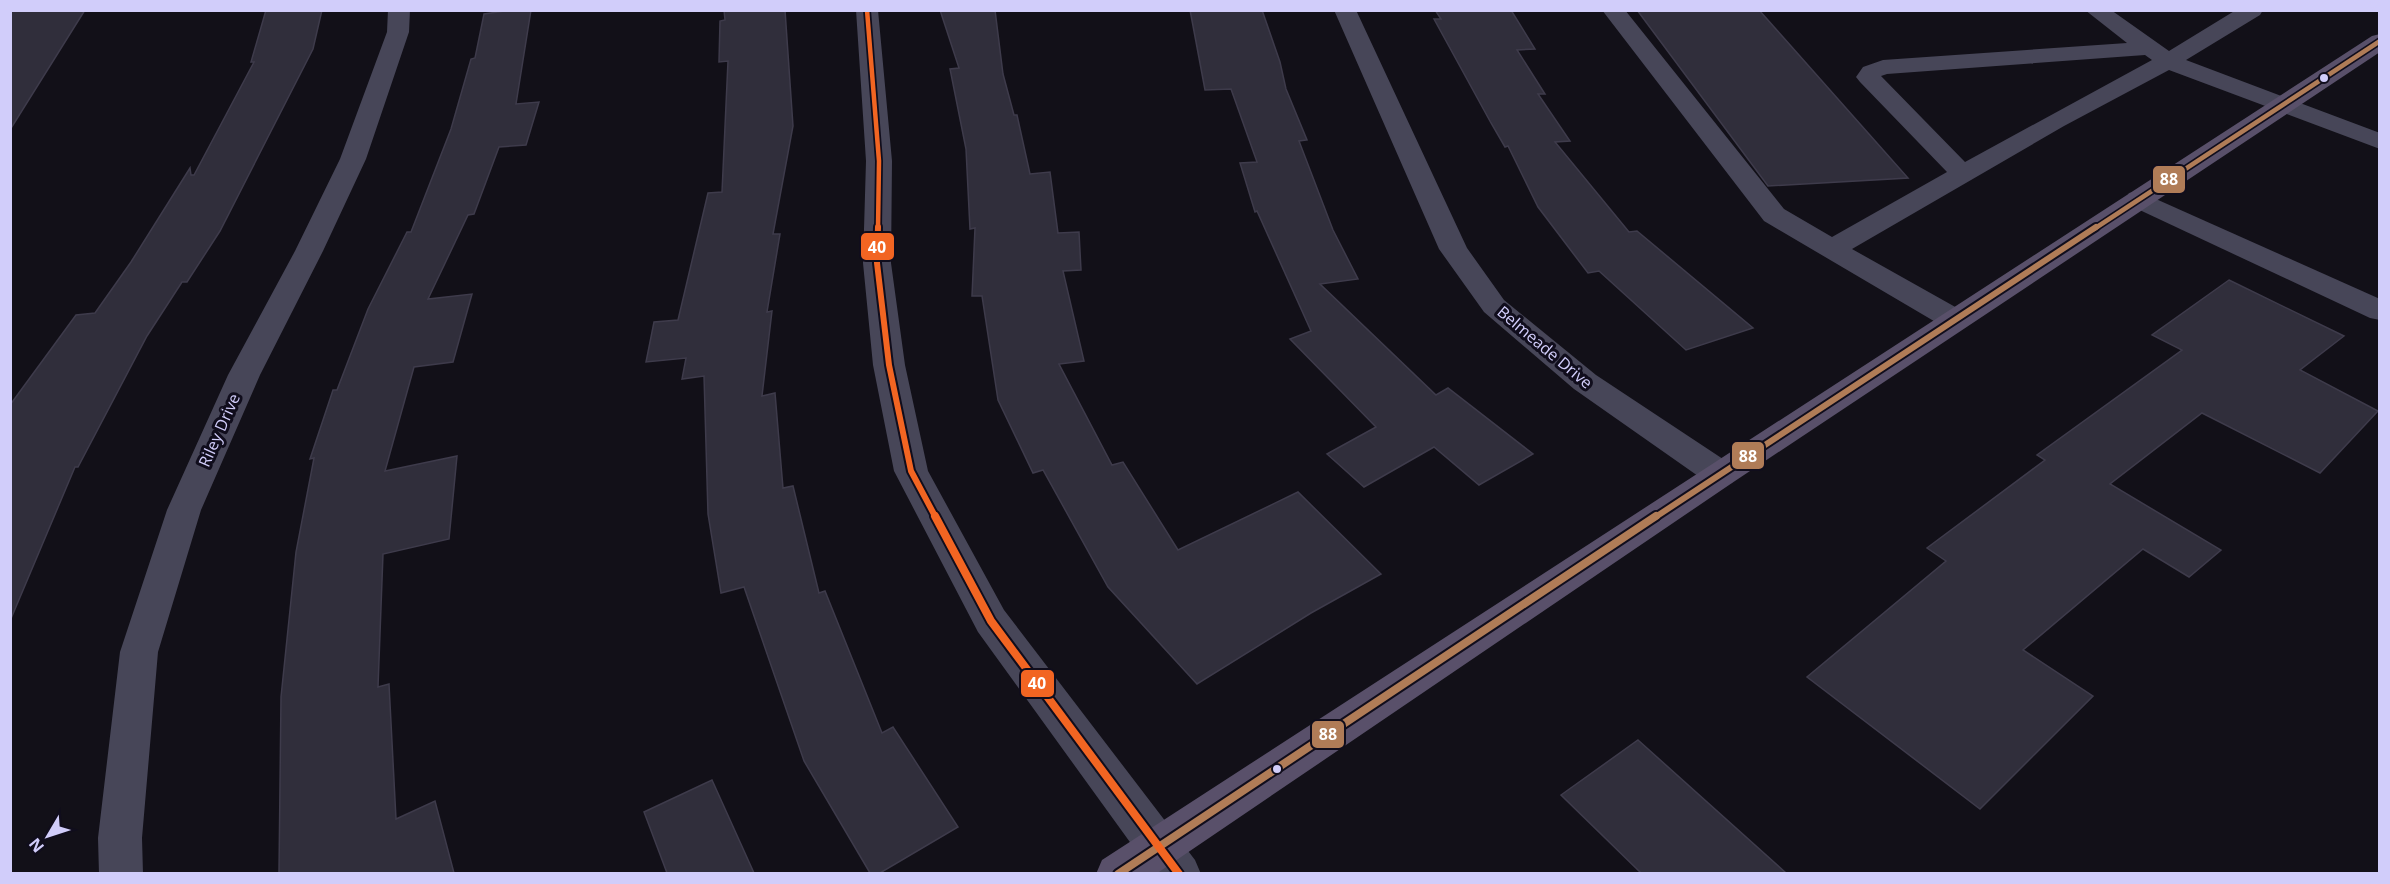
<svg xmlns="http://www.w3.org/2000/svg" width="2390" height="884" font-family="'Open Sans',sans-serif">
  <style>
    .building { fill: #302e3b; stroke: #3e3b4b; stroke-width: 1.5 }
    .lines { fill: none; stroke-linecap: round; stroke-linejoin: round }
    .minor { fill: #474658; fill-rule: evenodd }
    .major { fill: #59506a; fill-rule: evenodd }
    .bus-1-far2-casing { stroke: #100d1c; stroke-width: 8 }
    .bus-1-far1-casing { stroke: #100d1c; stroke-width: 10 }
    .bus-1-casing { stroke: #100d1c; stroke-width: 12 }
    .bus-2-far2-casing { stroke: #100d1c; stroke-width: 8 }
    .bus-2-far1-casing { stroke: #100d1c; stroke-width: 10 }
    .bus-2-casing { stroke: #100d1c; stroke-width: 12 }
    .bus-1-far2 { stroke: #b07c57; stroke-width: 4.5 }
    .bus-1-far1 { stroke: #b07c57; stroke-width: 6 }
    .bus-1 { stroke: #b07c57; stroke-width: 8 }
    .bus-2-far2 { stroke: #f26522; stroke-width: 4.5 }
    .bus-2-far1 { stroke: #f26522; stroke-width: 6 }
    .bus-2 { stroke: #f26522; stroke-width: 8 }
    .bus-dot { fill: #d1cdfa; stroke: #100d1c; stroke-width: 2 }
    .labels { text-anchor: middle; dominant-baseline: central; stroke-width: 6; stroke-linejoin: round; paint-order: stroke }
    .street-label { font-size: 16px; fill: #d1cdfa; stroke: #100d1c }
    .line-badge { stroke: #100d1c; stroke-width: 2 }
    .badge-label { font-size: 16px; text-anchor: middle; font-weight: bold; fill: #fff }
  </style>
  <rect width="100%" height="100%" fill="#121018"/>
  <g class="building">
    <path d="M10,10H85L10,130Z"/>
    <path d="M266,10H322L313,49L220,231L187,282H182L147,336L78,467H75L10,621V405L76,315L95,313L131,262L190,168L191,175H194L254,62H251Z"/>
    <path d="M511,10H531L516,104L539,102L526,145L499,147L474,214L468,215L428,299L472,294L453,362L414,367L385,471L457,456L449,539L383,554L378,687L389,684L396,819L435,801L454,873H279L281,697L296,552L314,458L310,459L333,390H337L368,309L407,232H411L451,129L471,59L475,58L484,14Z"/>
    <path d="M724,10H785L793,126L773,234H780L767,312L772,311L762,396L775,393L783,488L793,486L819,593L825,591L882,733L893,727L958,827L880,873H870L804,761L744,587L721,593L708,514L704,376L682,379L686,358L646,362L654,322L678,320L708,193L722,192L728,61L719,62L720,21L725,20Z"/>
    <path d="M940,10H995L1003,74L1014,115H1017L1030,174L1050,172L1058,233L1079,232L1081,270L1063,271L1084,361L1059,364L1112,465L1123,462L1178,550L1298,492L1381,574L1311,613L1197,684L1108,587L1043,470L1033,473L998,400L982,296H972L975,228L970,229L966,149L950,69L959,68Z"/>
    <path d="M1190,10H1262L1280,62L1286,89L1307,140L1299,141L1333,230L1358,279L1320,284L1436,395L1448,388L1533,454L1479,485L1434,447L1364,487L1327,454L1376,427L1290,339L1311,331L1257,211L1255,212L1240,163L1257,162L1231,89L1205,90Z"/>
    <path d="M1435,10H1511L1535,49L1517,50L1545,94H1538L1570,141L1555,142L1629,232L1637,231L1753,328L1686,350L1599,271L1588,273L1538,207L1508,146L1505,147L1491,123L1434,19H1441Z"/>
    <path d="M1637,10H1759L1908,178L1768,186Z"/>
    <path d="M2229,280L2344,336L2300,370L2378,411L2320,473L2202,413L2110,484L2221,550L2189,577L2143,549L2023,650L2093,696L1980,809L1807,677L1946,561L1927,548L2045,460L2037,455L2182,350L2152,335Z"/>
    <path d="M1638,740L1786,873H1641L1561,795Z"/>
    <path d="M712,780L754,873H667L644,812Z"/>
  </g>
  <g class="lines">
    <g class="minor">
      <path d="M388,10H410L409,32L366,159L323,251L260,375L201,510L158,652L142,838L143,874H99L98,838L120,652L167,510L228,375L295,251L340,159L387,32Z"/>
      <path d="M856,10H878L892,161L891,263L905,365L928,471L1004,610L1195,860L1201,874H1153L978,632L894,471L873,365L863,263L866,161Z"/>
      <path d="M1334,10H1356L1467,248L1504,300L1596,375L1732,465L1737,474L1732,483L1720,486L1708,483L1574,389L1484,312L1439,249Z"/>
      <path d="M1602,10H1625L1784,209L1832,237L1947,172L1860,82L1856,77L1863,67L1883,60L2127,43L2085,10H2111L2169,51L2236,10H2263L2260,15L2186,60L2380,133V149L2169,70L2064,126L1852,249L1966,313L1970,320L1966,327L1955,329L1944,327L1764,221ZM2145,55L2152,60L1965,162L1881,76L1887,74Z"/>
      <path d="M2138,191L2380,299V320L2370,318L2129,205L2125,199L2129,193Z"/>
    </g>
    <path class="major" d="M2380,34V52L1732,483L1156,874H1096L1102,860L2372,36Z"/>
    <defs>
      <path id="bus-1-far2" d="M2094,229L2380,41"/>
      <path id="bus-1-far1" d="M1654,518L2096,227"/>
      <path id="bus-1" d="M1118,874L1656,516"/>
      <path id="bus-2-far2" d="M867,10L879,161L878,229"/>
      <path id="bus-2-far1" d="M878,227L877,263L889,365L911,471L936,518"/>
      <path id="bus-2" d="M935,516L991,621L1179,874"/>
    </defs>
    <use href="#bus-1-far2" class="bus-1-far2-casing"/>
    <use href="#bus-1-far1" class="bus-1-far1-casing"/>
    <use href="#bus-1" class="bus-1-casing"/>
    <use href="#bus-2-far2" class="bus-2-far2-casing"/>
    <use href="#bus-2-far1" class="bus-2-far1-casing"/>
    <use href="#bus-2" class="bus-2-casing"/>
    <use href="#bus-1-far2" class="bus-1-far2"/>
    <use href="#bus-1-far1" class="bus-1-far1"/>
    <use href="#bus-1" class="bus-1"/>
    <use href="#bus-2-far2" class="bus-2-far2"/>
    <use href="#bus-2-far1" class="bus-2-far1"/>
    <use href="#bus-2" class="bus-2"/>
  </g>
  <g class="bus-dot">
    <circle cx="2324" cy="78" r="5"/>
    <circle cx="1277" cy="769" r="5"/>
  </g>
  <g class="labels">
    <g class="street-label">
      <text transform="translate(1545 347) rotate(40)">Belmeade Drive</text>
      <text transform="translate(219 430) rotate(-66)">Riley Drive</text>
    </g>
  </g>
  <g class="line-badge">
    <rect x="2152" y="165" width="34" height="29" rx="6" fill="#b07c57"/>
    <rect x="860" y="232" width="35" height="29" rx="6" fill="#f26522"/>
    <rect x="1731" y="441" width="34" height="29" rx="6" fill="#b07c57"/>
    <rect x="1020" y="669" width="35" height="29" rx="6" fill="#f26522"/>
    <rect x="1311" y="720" width="34" height="29" rx="6" fill="#b07c57"/>
  </g>
  <g class="badge-label">
    <text x="2169" y="185">88</text>
    <text x="877" y="253">40</text>
    <text x="1748" y="462">88</text>
    <text x="1037" y="689">40</text>
    <text x="1328" y="740">88</text>
  </g>
  <rect width="2390" height="884" fill="none" stroke="#d1cdfa" stroke-width="24"/>
  <g transform="translate(48 836) rotate(231)" stroke="#100d1c" stroke-width="4.5" paint-order="stroke">
  <path d="M0-4.5L10 22L0 15L-10 22Z" fill="#d1cdfa"/>
  <text y="-9" font-size="16" font-weight="bold" text-anchor="middle" fill="#d1cdfa">N</text>
  </g>
</svg>
